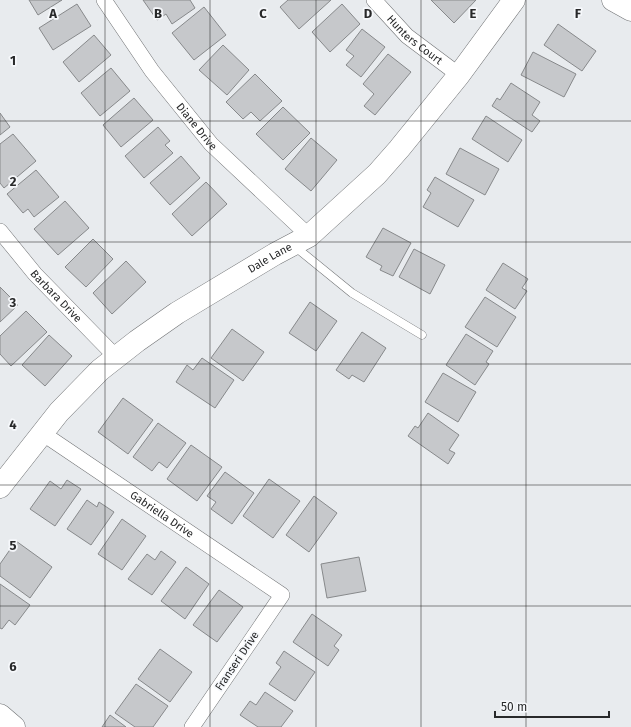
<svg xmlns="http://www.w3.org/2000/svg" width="631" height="727" font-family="'Fira Sans',sans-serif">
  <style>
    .building { fill: #c6c8cb; stroke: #87898b }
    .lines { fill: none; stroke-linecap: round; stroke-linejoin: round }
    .lane-casing { stroke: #707274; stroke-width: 9 }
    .street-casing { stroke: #707274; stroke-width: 16 }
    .secondary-casing { stroke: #707274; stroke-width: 23 }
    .lane { stroke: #fff; stroke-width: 8 }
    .street { stroke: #fff; stroke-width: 15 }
    .secondary { stroke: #fff; stroke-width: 22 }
    .grid { fill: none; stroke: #28292a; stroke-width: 1; stroke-opacity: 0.55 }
    .labels { text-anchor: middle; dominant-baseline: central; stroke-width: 3.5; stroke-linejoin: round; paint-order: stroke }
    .street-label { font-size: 11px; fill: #28292a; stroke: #f6f8fb }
    .grid-label { font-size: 13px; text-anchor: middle; font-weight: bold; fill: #28292a; stroke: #f6f8fb; stroke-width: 3.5; stroke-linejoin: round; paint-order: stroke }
  </style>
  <rect width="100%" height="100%" fill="#e8ebee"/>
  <g class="building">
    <path d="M29,0H62L38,15Z"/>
    <path d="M143,0H190L195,8L172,24L166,14L157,20Z"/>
    <path d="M288,0H331L299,29L280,7Z"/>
    <path d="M431,0H476L454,23Z"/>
    <path d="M77,4L91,26L53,50L39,28Z"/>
    <path d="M342,4L360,24L330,52L312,32Z"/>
    <path d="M204,7L226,35L194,60L172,33Z"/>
    <path d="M558,24L596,51L582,71L544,45Z"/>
    <path d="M362,29L385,47L361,77L346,65L354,56L346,50Z"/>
    <path d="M94,35L111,55L79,82L63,62Z"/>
    <path d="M223,45L249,70L227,95L199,70Z"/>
    <path d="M533,52L576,74L564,97L521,75Z"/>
    <path d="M388,54L411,72L375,115L364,106L374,94L363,84Z"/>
    <path d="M111,68L130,91L100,116L81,93Z"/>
    <path d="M255,74L282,101L260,121L251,112L243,119L226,102Z"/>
    <path d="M511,83L540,102L532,115L540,121L532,132L492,106L497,98L500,100Z"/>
    <path d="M134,98L153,120L121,147L103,125Z"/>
    <path d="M283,107L310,133L283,160L256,134Z"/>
    <path d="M0,113L10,127L0,135Z"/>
    <path d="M486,116L522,140L508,162L472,139Z"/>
    <path d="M158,127L170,141L165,145L173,153L144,178L125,156Z"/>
    <path d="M13,134L36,161L4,188L0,183V144Z"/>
    <path d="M311,138L337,160L311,191L285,169Z"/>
    <path d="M460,148L499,169L485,195L446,174Z"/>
    <path d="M181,156L200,178L170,205L150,183Z"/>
    <path d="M36,170L59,197L34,217L28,209L23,213L7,194Z"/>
    <path d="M435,177L474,200L458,227L423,207L431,193L427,190Z"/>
    <path d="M206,182L227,204L192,236L172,214Z"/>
    <path d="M65,201L89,228L58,255L34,229Z"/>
    <path d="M383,228L411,243L393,276L380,270L382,266L366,257Z"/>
    <path d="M93,239L113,259L86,287L65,267Z"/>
    <path d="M414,249L445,265L430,294L399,277Z"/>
    <path d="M126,261L146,282L112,314L93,293Z"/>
    <path d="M503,263L528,279L522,288L527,291L515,309L486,290Z"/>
    <path d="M0,287L18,305L0,322Z"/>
    <path d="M485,297L516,317L497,347L465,327Z"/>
    <path d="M310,302L337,321L316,351L289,333Z"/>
    <path d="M26,311L47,332L11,366L0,354V336Z"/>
    <path d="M232,329L264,352L243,381L211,358Z"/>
    <path d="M362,332L386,348L364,382L352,375L349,379L336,370Z"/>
    <path d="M466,334L493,351L486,362L489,364L475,385L446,365Z"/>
    <path d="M49,335L72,356L45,386L22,365Z"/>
    <path d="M202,358L234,380L215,408L176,382L187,365L193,370Z"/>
    <path d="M443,373L476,392L458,422L425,402Z"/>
    <path d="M123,398L153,420L128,454L98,432Z"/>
    <path d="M428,413L459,435L449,450L455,453L448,464L408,436L415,426L418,428Z"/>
    <path d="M158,423L186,443L167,468L159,462L152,471L133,457Z"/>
    <path d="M191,445L222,467L197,501L167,479Z"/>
    <path d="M225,472L254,493L232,524L211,509L216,502L207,496Z"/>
    <path d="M269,479L300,501L273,538L243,516Z"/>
    <path d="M67,480L81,489L55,526L30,509L50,481L61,489Z"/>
    <path d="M314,496L337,513L309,552L286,535Z"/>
    <path d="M87,500L97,507L99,502L114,512L91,545L67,529Z"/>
    <path d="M122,519L146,536L122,570L98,554Z"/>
    <path d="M16,541L52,567L30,598L0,576V564Z"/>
    <path d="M161,551L176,562L152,595L128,579L147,554L155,560Z"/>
    <path d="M359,557L366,591L327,598L321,564Z"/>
    <path d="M186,567L209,584L185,619L161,601Z"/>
    <path d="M0,584L30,605L15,625L9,620L2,629L0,628Z"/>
    <path d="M219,590L243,607L217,642L193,625Z"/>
    <path d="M312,614L342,635L334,646L339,650L328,666L293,642Z"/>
    <path d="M160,649L192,672L170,702L138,679Z"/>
    <path d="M284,651L315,672L295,701L269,684L281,667L276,663Z"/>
    <path d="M136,684L168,706L153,727H135L115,713Z"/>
    <path d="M265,692L293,711L281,727H258L240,715L250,701L256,705Z"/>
    <path d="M110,715L126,727H102Z"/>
  </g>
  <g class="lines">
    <defs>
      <path id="lane" d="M293,245L352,293L422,335"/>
      <g id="street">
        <path id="s1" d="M104,0L152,71L211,144L309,236"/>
        <path id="s2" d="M374,0L407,36L459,75"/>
        <path id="s3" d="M0,231L35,274L116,357"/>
        <path id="s4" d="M42,433L282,595L192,727"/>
      </g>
      <g id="secondary">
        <path d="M613,0L631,10"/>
        <path id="s5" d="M0,487L59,412L100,370L137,341L177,313L275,254L309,236L377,174L399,149L459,75L514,0"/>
        <path d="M0,715L14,727"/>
      </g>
    </defs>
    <use href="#lane" class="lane-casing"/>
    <use href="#street" class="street-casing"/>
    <use href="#secondary" class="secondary-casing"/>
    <use href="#lane" class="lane"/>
    <use href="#street" class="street"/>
    <use href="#secondary" class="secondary"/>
  </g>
  <path class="grid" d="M105,0V727M210,0V727M316,0V727M421,0V727M526,0V727M0,121H631M0,242H631M0,364H631M0,485H631M0,606H631"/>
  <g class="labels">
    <g class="street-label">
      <text stroke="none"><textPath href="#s2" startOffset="57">Hunters Court</textPath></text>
      <text stroke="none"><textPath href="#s1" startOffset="157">Diane Drive</textPath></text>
      <text stroke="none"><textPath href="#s5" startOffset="358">Dale Lane</textPath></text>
      <text stroke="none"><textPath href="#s3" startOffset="86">Barbara Drive</textPath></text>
      <text stroke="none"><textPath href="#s4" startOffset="145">Gabriella Drive</textPath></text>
      <text transform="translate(237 661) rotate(-56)">Franseri Drive</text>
    </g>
  </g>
  <g class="grid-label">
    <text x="53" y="18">A</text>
    <text x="158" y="18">B</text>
    <text x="263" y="18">C</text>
    <text x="368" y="18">D</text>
    <text x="473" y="18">E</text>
    <text x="578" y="18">F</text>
    <text x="13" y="65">1</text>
    <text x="13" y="186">2</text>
    <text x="13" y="307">3</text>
    <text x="13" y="429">4</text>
    <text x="13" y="550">5</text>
    <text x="13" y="671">6</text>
  </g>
  <path d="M495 711v6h114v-6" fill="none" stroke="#28292a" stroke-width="2"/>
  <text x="501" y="711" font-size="12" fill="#28292a" stroke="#f6f8fb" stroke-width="3" paint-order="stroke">50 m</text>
</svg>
